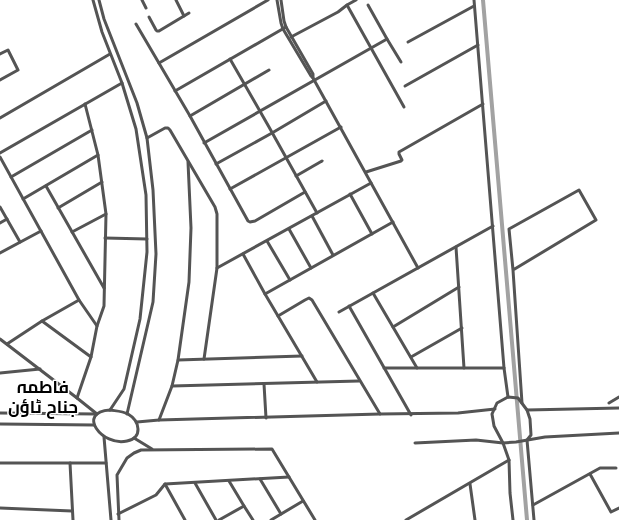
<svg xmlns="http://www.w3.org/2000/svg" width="619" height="520" font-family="Arial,Cairo,sans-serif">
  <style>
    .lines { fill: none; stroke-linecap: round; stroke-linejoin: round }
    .canal { stroke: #a2a2a2; stroke-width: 4 }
    .street { stroke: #545454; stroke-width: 3 }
    .labels { text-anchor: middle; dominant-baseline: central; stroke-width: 3; stroke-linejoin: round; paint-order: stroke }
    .district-label { font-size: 17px; font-weight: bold; fill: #000; stroke: #fff }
  </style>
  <rect width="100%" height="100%" fill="#fff"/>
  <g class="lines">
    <path class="canal" d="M483,0L527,520"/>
    <g class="street">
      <path d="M93,0L102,32L122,83L136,129L146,195L147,252L140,319L124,389L110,410"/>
      <path d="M99,0L104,19L137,103L147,138L153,190L156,254L153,302L127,414"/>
      <path d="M142,0L146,8"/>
      <path d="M176,0L184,16"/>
      <path d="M277,0L281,23L283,29L311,76L313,78"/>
      <path d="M281,0L284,21L286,27L313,74V78L418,268"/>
      <path d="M474,0L504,368L508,397"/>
      <path d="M347,5L404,107"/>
      <path d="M368,5L387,39L401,62"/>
      <path d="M149,17L156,30L157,31H159L189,13"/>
      <path d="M136,24L190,116L248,221L250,222L255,221L305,192"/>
      <path d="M291,37L338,12L347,5L356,0"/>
      <path d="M408,42L474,6"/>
      <path d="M0,54L8,50L18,70L0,80"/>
      <path d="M230,59L269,127L317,213"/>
      <path d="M159,63L268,0"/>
      <path d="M405,86L478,45"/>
      <path d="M175,91L286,27"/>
      <path d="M85,104L98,155L106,214L104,306L97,326"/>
      <path d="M190,116L269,70"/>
      <path d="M0,118L110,54"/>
      <path d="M147,138L165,128H168L170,130L215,207L217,214V268L204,359"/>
      <path d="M204,143L387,39"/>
      <path d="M0,153L122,83"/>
      <path d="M0,157L79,300L97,326L91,357L77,398"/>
      <path d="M216,164L272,133L326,101"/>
      <path d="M366,172L401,161L402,160L399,154V152L483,104"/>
      <path d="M296,176L322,161"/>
      <path d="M11,177L92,130"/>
      <path d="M46,186L104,288"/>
      <path d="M230,189L341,127"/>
      <path d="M350,194L372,234"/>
      <path d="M23,199L98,155"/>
      <path d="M0,207L20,242"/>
      <path d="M58,208L102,182"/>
      <path d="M312,216L333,255"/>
      <path d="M0,223L7,219"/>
      <path d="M289,229L311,268"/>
      <path d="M72,232L106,214"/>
      <path d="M105,238L147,239"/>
      <path d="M267,241L290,280"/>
      <path d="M456,247L464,368"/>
      <path d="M0,253L41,231"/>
      <path d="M243,254L265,294L317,382"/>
      <path d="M217,268L371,183"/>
      <path d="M513,270L509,229L579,190L596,220L513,270L522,403"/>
      <path d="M373,293L417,368"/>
      <path d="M265,294L393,222"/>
      <path d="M349,306L411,415"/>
      <path d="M339,312L493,226"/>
      <path d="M278,316L305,300L309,298L312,300L380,414"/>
      <path d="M42,321L91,357"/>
      <path d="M393,327L459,287"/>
      <path d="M0,339L77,398L97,414"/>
      <path d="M7,344L42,321L79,300"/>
      <path d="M411,357L462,328"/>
      <path d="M178,360L302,356"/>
      <path d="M384,368H504"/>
      <path d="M0,373L40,369"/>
      <path d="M264,384L266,418"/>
      <path d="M172,386L359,381"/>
      <path d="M609,403L619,397"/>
      <path d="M110,410C116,411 122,411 128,414C140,421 143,438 127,441C102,447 76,412 110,410Z"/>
      <path d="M527,410L619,408"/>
      <path d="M0,413L96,414"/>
      <path d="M159,420L172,386L178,360L189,282L191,228L188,162"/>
      <path d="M137,422L159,420L380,414L458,413L495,409"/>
      <path d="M0,424L94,425"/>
      <path d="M104,437L111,520"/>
      <path d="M134,438L152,449"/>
      <path d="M415,443L476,440L503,443L516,442L545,437L619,433"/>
      <path d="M0,463H106"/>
      <path d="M70,463L73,520"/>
      <path d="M590,474L611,512L619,508"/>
      <path d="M260,479L281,514"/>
      <path d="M229,481L244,506"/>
      <path d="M195,483L216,520"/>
      <path d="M165,484L185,520"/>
      <path d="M470,484L475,520"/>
      <path d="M533,505L600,468H616"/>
      <path d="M0,508L72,511"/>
      <path d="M118,514L156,495L165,484L289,477"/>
      <path d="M119,520L117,475L127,458L134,453L141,450L272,449L315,520"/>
      <path d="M219,520L244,506L253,520"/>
      <path d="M271,520L303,501"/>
      <path d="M406,520L509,460"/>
      <path d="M513,520L510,493L509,460L503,443L494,426L492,414L497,403L508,397L518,398L527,410L530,419L531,435L527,440L534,520"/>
    </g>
  </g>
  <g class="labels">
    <g class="district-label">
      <text x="43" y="387">فاطمہ<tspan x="43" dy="20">جناح ٹاؤن</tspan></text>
    </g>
  </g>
</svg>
